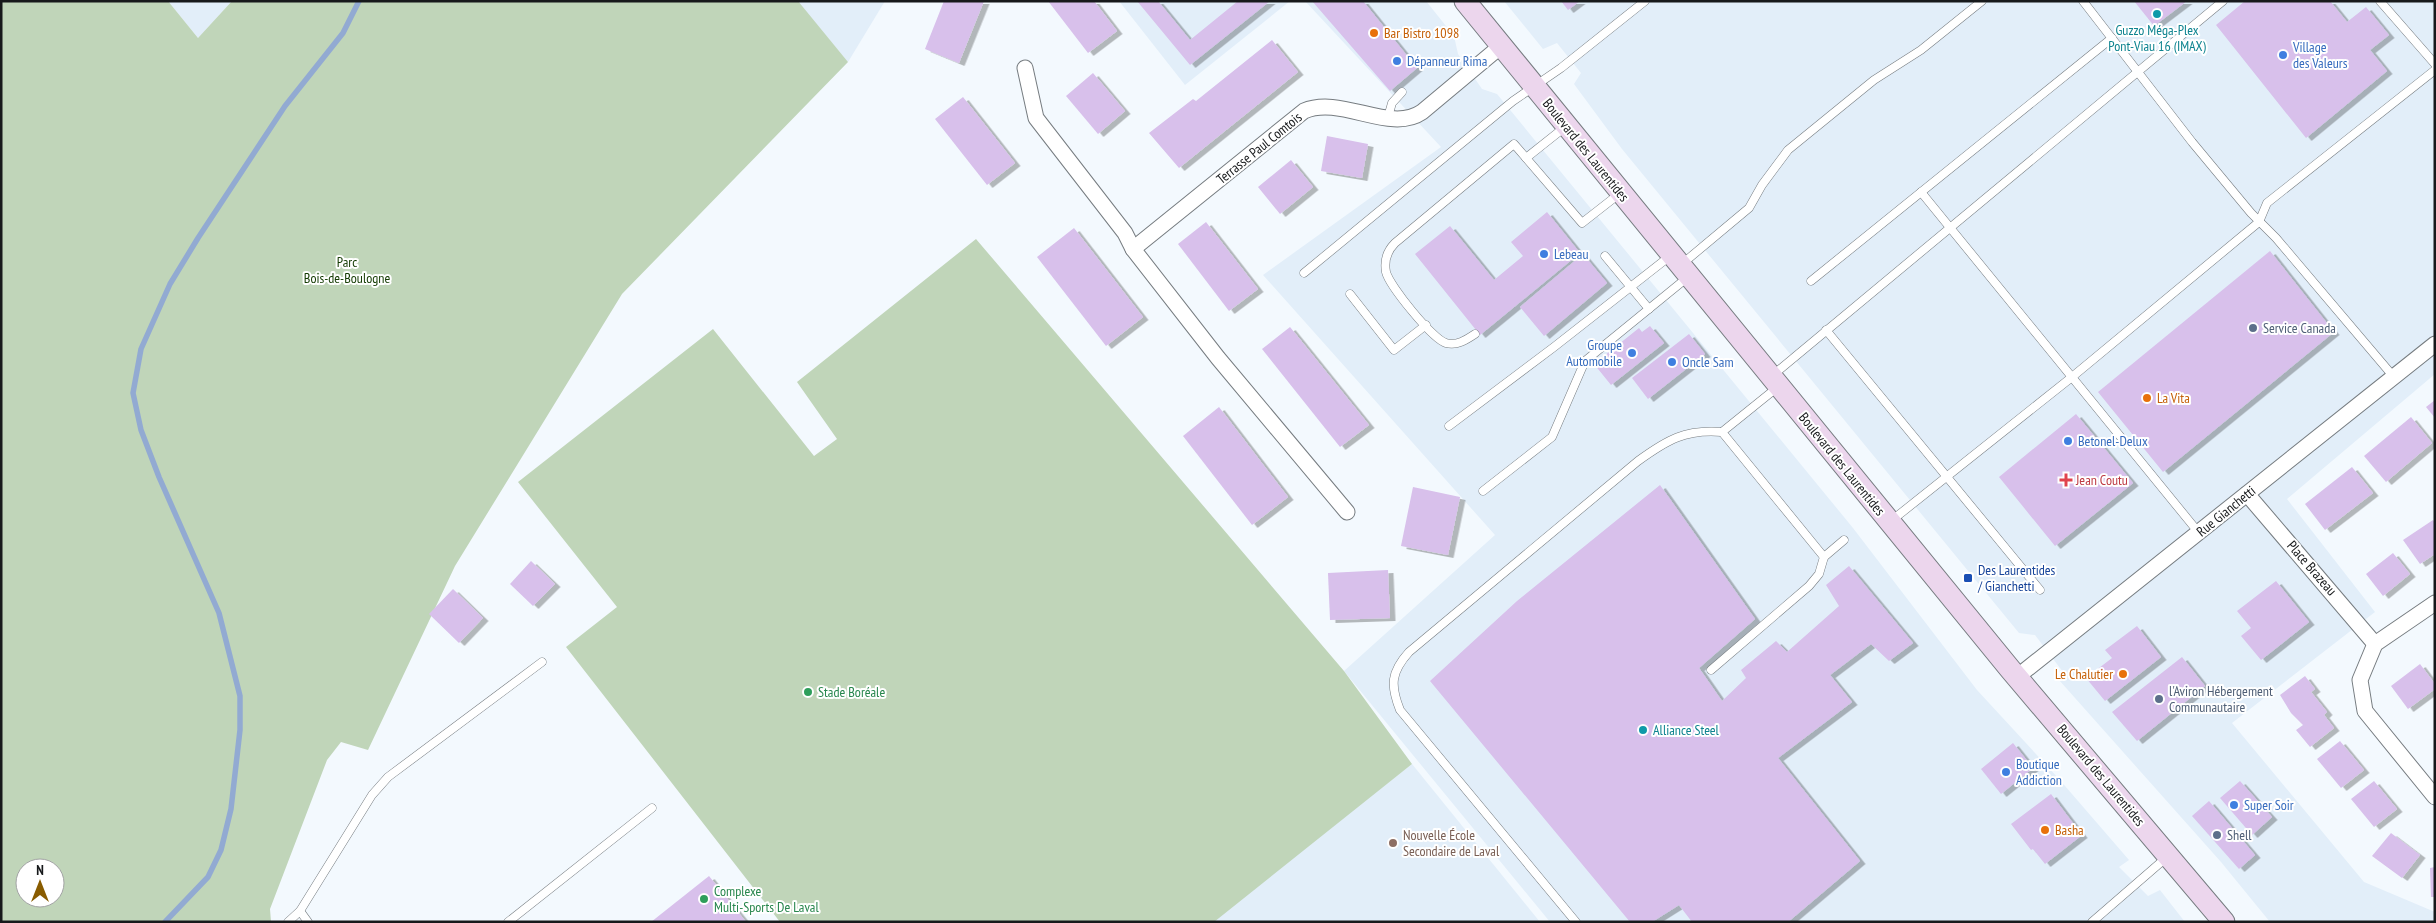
<svg xmlns="http://www.w3.org/2000/svg" width="2436" height="923" font-family="'PT Sans Narrow',sans-serif">
  <style>
    .built { fill: #e2eef9 }
    .green { fill: #c0d5b9; fill-rule: evenodd }
    .lines { fill: none; stroke-linecap: round; stroke-linejoin: round }
    .stream { stroke: #92aad2; stroke-width: 5.5 }
    .building { fill: #d8c0eb; filter: url(#shadow) }
    .service-casing { stroke: #767c80; stroke-width: 9 }
    .minor-casing { stroke: #767c80; stroke-width: 17 }
    .secondary-casing { stroke: #767c80; stroke-width: 23 }
    .service { stroke: #fff; stroke-width: 8 }
    .minor { stroke: #fff; stroke-width: 15 }
    .secondary { stroke: #ecd6ed; stroke-width: 21 }
    .culture-dot { fill: #0f9aa8; stroke: #fff; stroke-width: 2 }
    .food-dot { fill: #e8710a; stroke: #fff; stroke-width: 2 }
    .shop-dot { fill: #3f7fe0; stroke: #fff; stroke-width: 2 }
    .service-dot { fill: #5c6f8a; stroke: #fff; stroke-width: 2 }
    .health-dot { fill: #e0444e; stroke: #fff; stroke-width: 2 }
    .transit-dot { fill: #1a4fb4; stroke: #fff; stroke-width: 2 }
    .leisure-dot { fill: #2e9e5b; stroke: #fff; stroke-width: 2 }
    .education-dot { fill: #8d6e63; stroke: #fff; stroke-width: 2 }
    .labels { text-anchor: middle; dominant-baseline: central; stroke-width: 4; stroke-linejoin: round; paint-order: stroke }
    .culture-label { font-size: 14px; fill: #0d838f; stroke: #fff }
    .food-label { font-size: 14px; fill: #c56008; stroke: #fff; text-anchor: start }
    .shop-label { font-size: 14px; fill: #366cbe; stroke: #fff; text-anchor: start }
    .street-label { font-size: 14px; fill: #17191b; stroke: #fff }
    .park-label { font-size: 14px; fill: #123a01; stroke: #fff }
    .service-label { font-size: 14px; fill: #4e5e75; stroke: #fff; text-anchor: start }
    .health-label { font-size: 14px; fill: #be3a42; stroke: #fff; text-anchor: start }
    .transit-label { font-size: 14px; fill: #164399; stroke: #fff; text-anchor: start }
    .leisure-label { font-size: 14px; fill: #27864d; stroke: #fff; text-anchor: start }
    .education-label { font-size: 14px; fill: #785e54; stroke: #fff; text-anchor: start }
  </style>
  <defs>
    <filter id="shadow"><feDropShadow dx="5.5" dy="3" stdDeviation="0" flood-color="#0004"/></filter>
  </defs>
  <rect width="100%" height="100%" fill="#f3f9fe"/>
  <g class="built">
    <path d="M168,1H232L198,38Z"/>
    <path d="M797,1H885L848,62Z"/>
    <path d="M1119,1H1290L1185,85Z"/>
    <path d="M1305,1H1426L1454,36L1458,54L1482,89L1497,94L1853,528L1977,690L2059,779L2129,860L2119,867L2148,896L2160,890L2185,922H1550L1344,671L1495,535L1263,275L1441,147Z"/>
    <path d="M1504,1H2432L2435,4V374L2287,499L2375,612L2232,723L2364,882L2435,912V922H2270L2221,862L2059,680L2063,672L2035,635L2019,633L1622,149L1574,84L1581,73L1557,43L1543,49Z"/>
    <path d="M1412,764L1540,922H1208Z"/>
  </g>
  <g class="green">
    <path d="M1,1H168L198,38L232,1H798L848,62L622,294L455,566L368,750L341,742L327,760L270,909L271,922H1ZM25,868H55V898H25Z"/>
    <path d="M976,239L1344,671L1412,764L1214,922H780L566,647L617,607L518,482L713,329L814,456L837,439L797,382Z"/>
  </g>
  <g class="lines">
    <path class="stream" d="M165,922L208,877L221,850L231,809L240,730V696L219,613L159,477L141,430L133,393L141,349L170,284L198,238L285,106L343,33L359,1"/>
  </g>
  <g class="building">
    <path d="M944,1H984L959,63L925,49Z"/>
    <path d="M1048,1H1094L1117,31L1088,53Z"/>
    <path d="M1137,1H1158L1190,40L1238,1H1270L1190,65Z"/>
    <path d="M1312,1H1363L1417,68L1390,91Z"/>
    <path d="M1561,1H1580L1568,10Z"/>
    <path d="M2134,1H2187L2154,26Z"/>
    <path d="M2245,1H2330L2347,22L2366,7L2389,35L2370,50L2387,71L2306,138L2216,25Z"/>
    <path d="M1272,40L1298,72L1179,168L1149,133L1193,99L1196,101Z"/>
    <path d="M1093,73L1125,111L1098,134L1066,96Z"/>
    <path d="M963,97L1015,163L987,185L935,119Z"/>
    <path d="M1327,136L1368,144L1362,178L1321,171Z"/>
    <path d="M1291,160L1313,187L1280,214L1258,187Z"/>
    <path d="M1547,212L1580,253L1480,335L1415,254L1450,226L1494,280L1523,256L1511,242Z"/>
    <path d="M1206,222L1258,289L1229,311L1178,244Z"/>
    <path d="M1074,228L1143,317L1106,346L1037,257Z"/>
    <path d="M2270,251L2334,332L2163,472L2098,392Z"/>
    <path d="M1583,254L1607,283L1544,336L1520,307Z"/>
    <path d="M1650,326L1664,343L1611,385L1594,364L1639,328L1642,332Z"/>
    <path d="M1290,327L1369,425L1340,447L1262,349Z"/>
    <path d="M1689,334L1705,354L1648,399L1632,378Z"/>
    <path d="M2435,400V418L2426,407Z"/>
    <path d="M1219,407L1288,497L1252,525L1183,436Z"/>
    <path d="M2076,414L2133,483L2055,546L1999,477Z"/>
    <path d="M2411,417L2432,443L2386,482L2364,456Z"/>
    <path d="M2352,467L2373,493L2325,530L2305,504Z"/>
    <path d="M1660,485L1755,619L1699,668L1722,701L1746,678L1741,670L1776,641L1787,652L1839,606L1826,585L1849,566L1913,643L1889,661L1871,644L1830,675L1852,702L1778,758L1860,861L1788,922H1692L1679,905L1652,922H1630L1430,681L1517,601Z"/>
    <path d="M1413,487L1460,497L1448,555L1401,546Z"/>
    <path d="M2433,520L2435,523V554L2420,564L2403,540Z"/>
    <path d="M2393,553L2410,574L2383,596L2366,574Z"/>
    <path d="M531,561L555,584L533,606L510,584Z"/>
    <path d="M1388,570L1390,618L1330,620L1328,573Z"/>
    <path d="M2276,581L2309,622L2261,660L2241,636L2251,628L2237,611Z"/>
    <path d="M453,589L483,618L459,643L429,614Z"/>
    <path d="M2137,626L2161,657L2105,701L2086,678L2112,658L2105,650Z"/>
    <path d="M2182,657L2205,686L2137,741L2112,712Z"/>
    <path d="M2420,664L2435,684V689L2408,709L2391,686Z"/>
    <path d="M2305,676L2315,689L2311,692L2327,712L2324,715L2334,728L2310,747L2296,730L2303,725L2291,713L2280,695Z"/>
    <path d="M2340,741L2364,770L2341,788L2317,759Z"/>
    <path d="M2013,743L2033,768L2001,794L1981,769Z"/>
    <path d="M2240,781L2272,817L2252,835L2220,798Z"/>
    <path d="M2374,781L2397,809L2374,827L2351,799Z"/>
    <path d="M2051,794L2082,835L2045,864L2033,849L2031,850L2011,824Z"/>
    <path d="M2209,801L2255,855L2239,869L2192,816Z"/>
    <path d="M2391,833L2420,855L2402,878L2372,856Z"/>
    <path d="M2435,867V897H2431L2430,868Z"/>
    <path d="M709,876L746,922H651Z"/>
  </g>
  <g class="lines">
    <defs>
      <g id="service">
        <path d="M2083,1L2192,142L2251,213L2276,238L2393,376"/>
        <path d="M2380,1L2435,64"/>
        <path d="M1388,117L1392,103L1402,92"/>
        <path d="M1526,158L1565,127"/>
        <path d="M1921,192L2199,533"/>
        <path d="M1605,256L1649,309"/>
        <path d="M1682,264L1749,208L1762,185L1788,150L1874,80L1921,50L1982,1"/>
        <path d="M1304,273L1513,101L1561,68L1645,1"/>
        <path d="M1811,281L2112,38"/>
        <path d="M1350,294L1394,350L1426,325"/>
        <path d="M1826,330L2040,590"/>
        <path d="M1475,334C1466,340 1457,346 1446,343C1433,340 1389,285 1386,272C1384,261 1387,251 1395,243L1514,144L1582,223L1619,194"/>
        <path d="M1773,375L2223,1"/>
        <path d="M1779,386L1722,432L1824,557L1844,540"/>
        <path d="M1449,426L1554,347L1670,256"/>
        <path d="M1483,491L1552,437L1585,361L1688,277"/>
        <path d="M1891,521L2072,377L2259,222L2267,203L2435,70"/>
        <path d="M1711,670L1809,586L1819,574L1824,557"/>
        <path d="M300,911L308,922"/>
        <path d="M288,922L300,911L372,795L388,777L542,662"/>
        <path d="M508,922L652,808"/>
        <path d="M1576,922L1400,710C1390,685 1391,672 1409,652L1638,461C1667,440 1685,429 1722,432"/>
        <path d="M2092,922L2167,857"/>
      </g>
      <g id="minor">
        <path d="M1025,68L1036,118L1125,233L1133,249L1218,358L1347,512"/>
        <path d="M1133,249L1304,111C1341,95 1390,134 1422,112L1501,46"/>
        <path d="M2247,494L2375,644"/>
        <path d="M2435,603L2375,644L2360,680L2365,711L2435,797"/>
        <path d="M2017,677L2435,344"/>
      </g>
      <path id="secondary" d="M1465,1L2010,669L2224,922"/>
    </defs>
    <use href="#service" class="service-casing"/>
    <use href="#minor" class="minor-casing"/>
    <use href="#secondary" class="secondary-casing"/>
    <use href="#service" class="service"/>
    <use href="#minor" class="minor"/>
    <use href="#secondary" class="secondary"/>
  </g>
  <g class="culture-dot">
    <circle cx="2157" cy="14" r="5"/>
    <circle cx="1643" cy="730" r="5"/>
  </g>
  <g class="food-dot">
    <circle cx="1374" cy="33" r="5"/>
    <circle cx="2147" cy="398" r="5"/>
    <circle cx="2123" cy="674" r="5"/>
    <circle cx="2045" cy="830" r="5"/>
  </g>
  <g class="shop-dot">
    <circle cx="2283" cy="55" r="5"/>
    <circle cx="1397" cy="61" r="5"/>
    <circle cx="1544" cy="254" r="5"/>
    <circle cx="1632" cy="353" r="5"/>
    <circle cx="1672" cy="362" r="5"/>
    <circle cx="2068" cy="441" r="5"/>
    <circle cx="2006" cy="772" r="5"/>
    <circle cx="2234" cy="805" r="5"/>
  </g>
  <g class="service-dot">
    <circle cx="2253" cy="328" r="5"/>
    <circle cx="2159" cy="699" r="5"/>
    <circle cx="2217" cy="835" r="5"/>
  </g>
  <path class="health-dot" d="M2063.5 472.5h5v5h5v5h-5v5h-5v-5h-5v-5h5z"/>
  <rect class="transit-dot" x="1963" y="573" width="10" height="10" rx="2.5"/>
  <g class="leisure-dot">
    <circle cx="808" cy="692" r="5"/>
    <circle cx="704" cy="899" r="5"/>
  </g>
  <circle class="education-dot" cx="1393" cy="843" r="5"/>
  <g class="labels">
    <g class="culture-label">
      <text x="2157" y="30">Guzzo Méga-Plex<tspan x="2157" dy="16">Pont-Viau 16 (IMAX)</tspan></text>
      <text x="1653" y="730" text-anchor="start">Alliance Steel</text>
    </g>
    <g class="food-label">
      <text x="1384" y="33">Bar Bistro 1098</text>
      <text x="2157" y="398">La Vita</text>
      <text x="2113" y="674" text-anchor="end">Le Chalutier</text>
      <text x="2055" y="830">Basha</text>
    </g>
    <g class="shop-label">
      <text x="2293" y="47">Village<tspan x="2293" dy="16">des Valeurs</tspan></text>
      <text x="1407" y="61">Dépanneur Rima</text>
      <text x="1554" y="254">Lebeau</text>
      <text x="1622" y="345" text-anchor="end">Groupe<tspan x="1622" dy="16">Automobile</tspan></text>
      <text x="1682" y="362">Oncle Sam</text>
      <text x="2078" y="441">Betonel-Delux</text>
      <text x="2016" y="764">Boutique<tspan x="2016" dy="16">Addiction</tspan></text>
      <text x="2244" y="805">Super Soir</text>
    </g>
    <g class="street-label">
      <text transform="translate(1259 148) rotate(-39)">Terrasse Paul Comtois</text>
      <text transform="translate(1586 150) rotate(51)">Boulevard des Laurentides</text>
      <text transform="translate(1842 464) rotate(51)">Boulevard des Laurentides</text>
      <text transform="translate(2226 511) rotate(-39)">Rue Gianchetti</text>
      <text transform="translate(2312 568) rotate(49)">Place Brazeau</text>
      <text transform="translate(2101 775) rotate(50)">Boulevard des Laurentides</text>
    </g>
    <g class="park-label">
      <text x="347" y="262">Parc<tspan x="347" dy="16">Bois-de-Boulogne</tspan></text>
    </g>
    <g class="service-label">
      <text x="2263" y="328">Service Canada</text>
      <text x="2169" y="691">l'Aviron Hébergement<tspan x="2169" dy="16">Communautaire</tspan></text>
      <text x="2227" y="835">Shell</text>
    </g>
    <g class="health-label">
      <text x="2076" y="480">Jean Coutu</text>
    </g>
    <g class="transit-label">
      <text x="1978" y="570">Des Laurentides<tspan x="1978" dy="16">/ Gianchetti</tspan></text>
    </g>
    <g class="leisure-label">
      <text x="818" y="692">Stade Boréale</text>
      <text x="714" y="891">Complexe<tspan x="714" dy="16">Multi-Sports De Laval</tspan></text>
    </g>
    <g class="education-label">
      <text x="1403" y="835">Nouvelle École<tspan x="1403" dy="16">Secondaire de Laval</tspan></text>
    </g>
  </g>
  <rect width="2436" height="923" fill="none" stroke="#17191b" stroke-width="5"/>
  <g transform="translate(40 883)"><circle r="24" fill="#ffffff" stroke="#a2a3a4"/>
  <path d="M0-4L9 19L0 12L-9 19Z" fill="#895c00"/>
  <text y="-8" font-size="14" font-weight="bold" text-anchor="middle" fill="#17191b">N</text>
  </g>
</svg>
